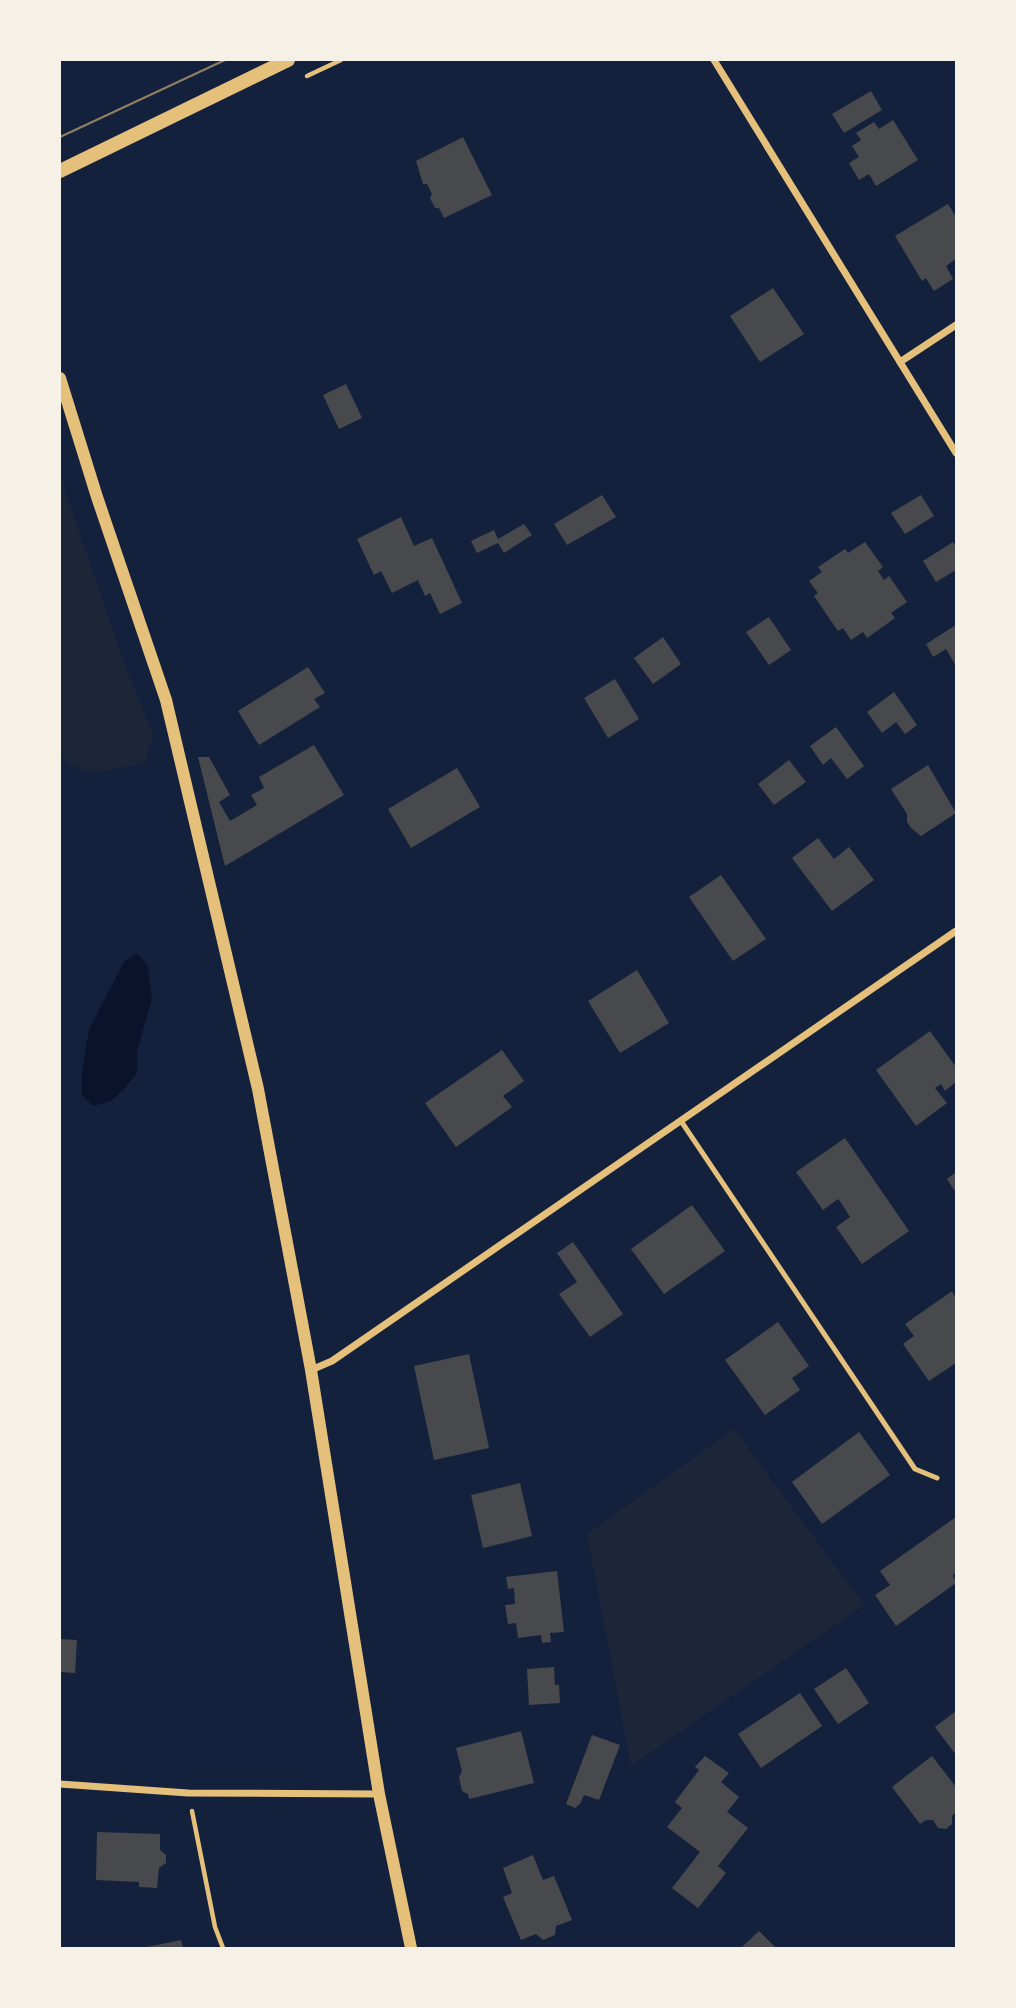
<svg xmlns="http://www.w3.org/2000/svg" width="1016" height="2008" font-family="Mulish,sans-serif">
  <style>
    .green { fill: #1d2539 }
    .water { fill: #0b132b }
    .building { fill: #48494c }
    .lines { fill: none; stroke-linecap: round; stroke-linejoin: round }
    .path { stroke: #e5c07b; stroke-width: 4.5 }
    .service { stroke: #e5c07b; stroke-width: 5 }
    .minor { stroke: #e5c07b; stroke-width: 7 }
    .tertiary { stroke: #e5c07b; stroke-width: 12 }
    .secondary { stroke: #e5c07b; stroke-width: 14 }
    .tram { stroke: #918062; stroke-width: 2 }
  </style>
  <rect width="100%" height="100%" fill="#14213d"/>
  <g class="green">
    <path d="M60,476L123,660L153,734L145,763L96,773L67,764L60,750Z"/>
    <path d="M734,1429L864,1605L631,1766L587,1534Z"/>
  </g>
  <path class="water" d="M137,953L148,966L152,999L137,1051V1073L124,1089L111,1101L93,1106L82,1095V1070L89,1029L124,962Z"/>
  <g class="building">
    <path d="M871,91L882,110L844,133L832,114Z"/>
    <path d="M893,120L918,160L876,186L869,174L859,180L849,163L859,157L852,146L861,140L856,133L874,122L879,129Z"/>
    <path d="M463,137L492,195L444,218L439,208H435L430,198L432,194L427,184H423L416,161Z"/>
    <path d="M948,204L956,217V259L946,266L953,279L934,291L926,278L922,281L895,236Z"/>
    <path d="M773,288L804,334L760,362L730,316Z"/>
    <path d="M346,384L362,418L339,429L323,395Z"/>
    <path d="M602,495L616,517L567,545L554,524Z"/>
    <path d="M921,495L934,516L905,534L891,513Z"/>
    <path d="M401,517L414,546L432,538L462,603L440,614L430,593L425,596L418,580L392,593L381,571L374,575L357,539Z"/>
    <path d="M524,524L532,535L504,553L498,543L477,553L471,541L494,530L498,539Z"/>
    <path d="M865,542L883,567L878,571L884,580L889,576L907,602L891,613L895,618L867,638L863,632L851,640L843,628L838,631L814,596L818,593L809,581L822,572L818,567L845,549L848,553Z"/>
    <path d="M953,542L956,547V570L936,582L923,561Z"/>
    <path d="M769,617L791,650L769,665L746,632Z"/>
    <path d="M956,625V666L946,649L933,657L926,644Z"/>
    <path d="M663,637L681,664L653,684L634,658Z"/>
    <path d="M308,667L325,693L314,699L320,707L259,745L238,711Z"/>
    <path d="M615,679L639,719L608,738L584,698Z"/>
    <path d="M894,692L917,725L905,734L896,722L882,733L867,712Z"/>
    <path d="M836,727L864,766L847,779L831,758L823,765L810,746Z"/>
    <path d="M314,745L344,795L225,866L198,757H209L230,795L219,802L230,821L257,805L251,795L264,788L259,777Z"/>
    <path d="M789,760L806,782L774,805L758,784Z"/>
    <path d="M928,765L956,813L921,836L911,828L907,822V814L891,789Z"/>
    <path d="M457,768L480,807L411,848L388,809Z"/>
    <path d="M818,838L834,859L849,847L874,880L832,911L792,858Z"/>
    <path d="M721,875L766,939L733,961L689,897Z"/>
    <path d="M637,970L669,1023L620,1053L588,1001Z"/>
    <path d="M930,1031L956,1067V1082L945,1091L941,1084L935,1088L947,1103L916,1126L876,1070Z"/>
    <path d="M502,1050L524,1081L503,1096L512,1107L456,1147L425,1103Z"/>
    <path d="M845,1138L909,1231L862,1264L836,1227L850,1217L842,1204L838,1199L823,1210L796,1172Z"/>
    <path d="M956,1172V1193L947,1179Z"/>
    <path d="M692,1205L725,1251L664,1294L631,1249Z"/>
    <path d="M573,1242L623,1314L590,1337L559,1294L577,1282L557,1253Z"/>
    <path d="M952,1291L956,1298V1363L929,1381L903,1344L914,1336L905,1324Z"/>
    <path d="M778,1322L809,1366L792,1378L800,1390L765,1415L725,1360Z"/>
    <path d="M469,1354L489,1448L434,1460L414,1366Z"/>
    <path d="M859,1432L890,1475L822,1524L792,1482Z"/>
    <path d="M520,1483L532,1536L483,1548L471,1495Z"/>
    <path d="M956,1517V1573L953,1575L956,1583L896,1626L875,1595L890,1585L880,1571Z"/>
    <path d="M557,1571L564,1632L550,1633L551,1642L542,1643L541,1635L518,1638L516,1623L508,1624L505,1605L515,1604L514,1588L508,1589L506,1577Z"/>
    <path d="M60,1639L77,1640L75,1673L60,1672Z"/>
    <path d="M554,1667L555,1685H559L560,1703L529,1705L527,1669Z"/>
    <path d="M846,1668L869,1703L838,1724L814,1689Z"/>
    <path d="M800,1693L822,1726L761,1768L738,1734Z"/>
    <path d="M956,1711V1755L935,1727Z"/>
    <path d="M521,1731L534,1783L469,1799L468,1794L462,1791L459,1777L462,1771L456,1748Z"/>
    <path d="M592,1735L620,1745L599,1800L584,1795L580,1804L575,1808L566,1804Z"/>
    <path d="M705,1756L729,1773L721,1782L739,1797L727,1812L748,1828L718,1866L726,1873L698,1908L672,1888L700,1852L667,1827L682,1808L675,1802L699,1770L695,1767Z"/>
    <path d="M932,1756L956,1787V1812L952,1816V1824L946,1829L938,1828L933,1820H926L920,1824L892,1787Z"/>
    <path d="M97,1832L160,1834V1850L166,1855V1863L159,1868L157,1888L139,1887V1882L96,1880Z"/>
    <path d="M533,1855L543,1880L554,1876L572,1920L556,1926L555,1935L543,1940L536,1934L521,1940L503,1897L512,1893L503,1868Z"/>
    <path d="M759,1931L776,1948H741Z"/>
    <path d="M181,1940L183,1948H147V1947Z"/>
  </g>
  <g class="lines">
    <g class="path">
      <path d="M307,76L341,60"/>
      <path d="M192,1811L215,1927L223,1948"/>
    </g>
    <path class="service" d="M681,1121L915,1469L937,1478"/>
    <g class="minor">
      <path d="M714,60L956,453"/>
      <path d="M900,362L956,325"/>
      <path d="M311,1370L332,1361L956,931"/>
      <path d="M60,1784L188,1793L379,1794"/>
    </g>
    <path class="tertiary" d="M60,378L97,497L166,700L258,1089L311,1370L379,1794L411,1948"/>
    <path class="secondary" d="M60,171L288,60"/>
    <path class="tram" d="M60,137L225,60"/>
  </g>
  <rect width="1016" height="2008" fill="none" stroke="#f6f1e7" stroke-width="122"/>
</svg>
